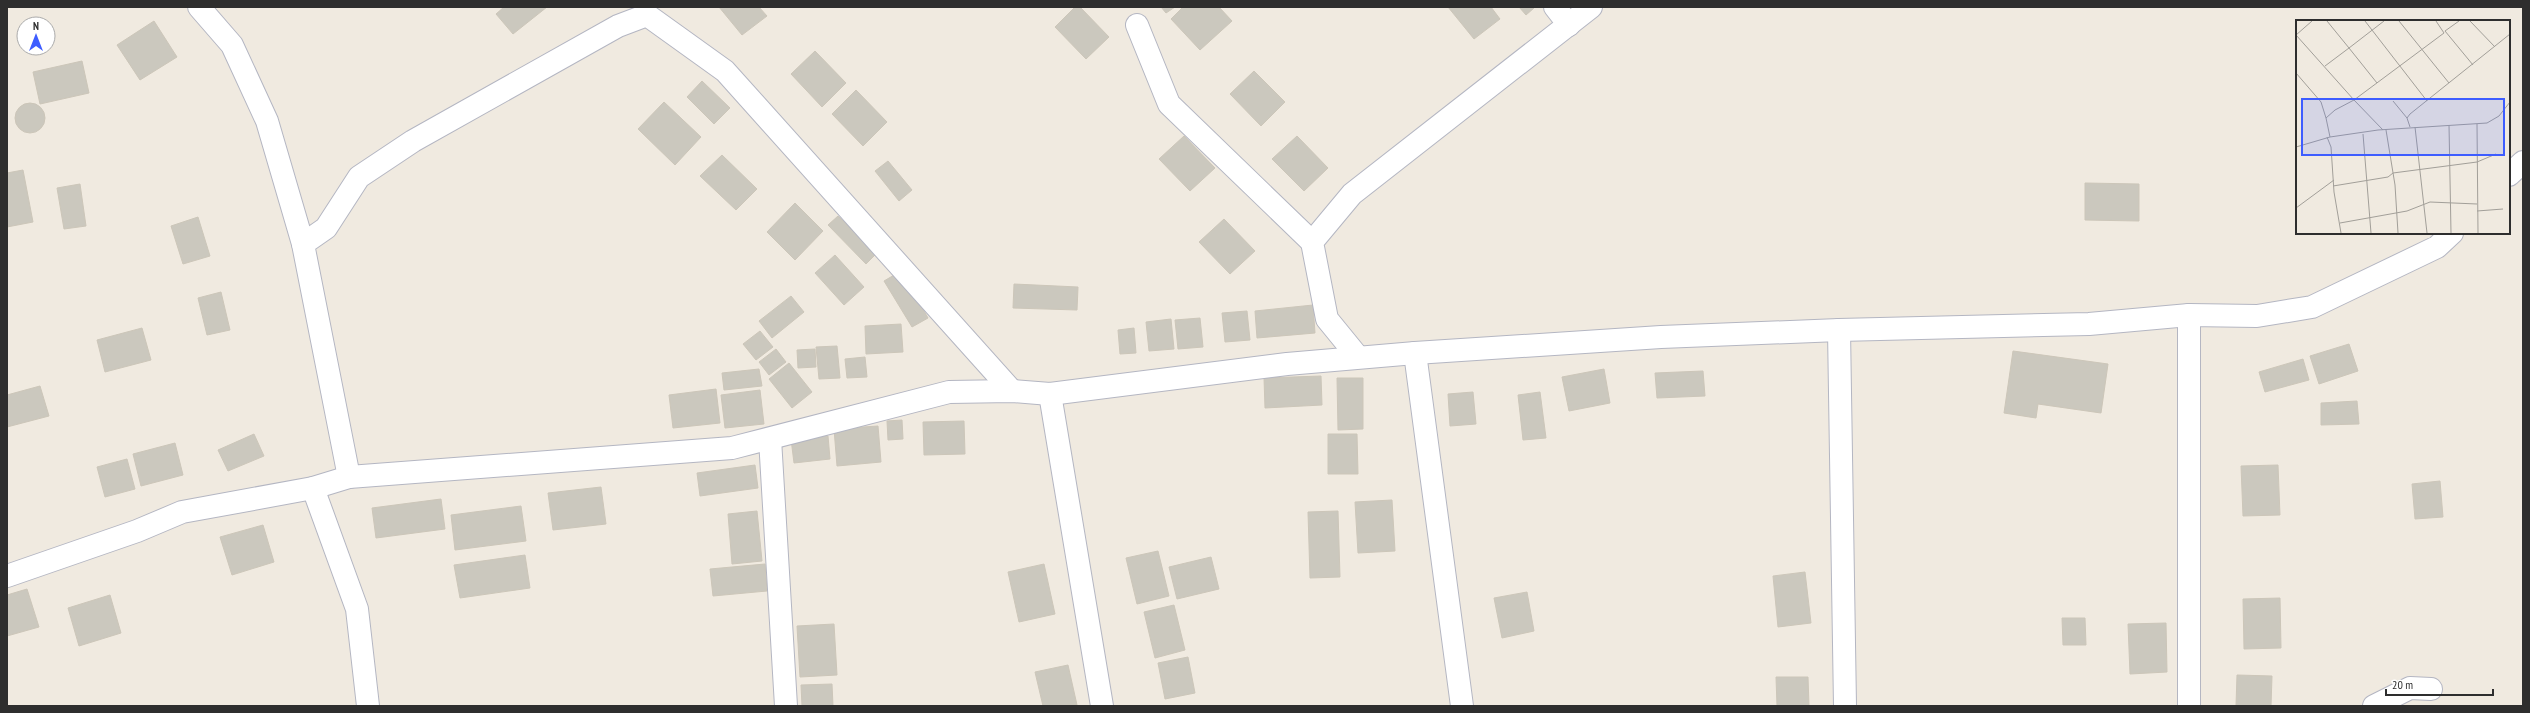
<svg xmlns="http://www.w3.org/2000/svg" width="2530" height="713" font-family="'PT Sans Narrow',sans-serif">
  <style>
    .building { fill: #cbc8be; stroke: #ccc6b9 }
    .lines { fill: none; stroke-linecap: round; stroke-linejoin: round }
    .minor-casing { stroke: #b4b6c2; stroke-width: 24 }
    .minor { stroke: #fff; stroke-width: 22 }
    .inset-road { fill: none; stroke: #a29f99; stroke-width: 1 }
    .view { fill: #3e5dff; fill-opacity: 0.15; stroke: #3e5dff; stroke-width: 2 }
    .inset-edge { fill: none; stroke: #2e2e2e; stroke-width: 2 }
  </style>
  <rect width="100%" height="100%" fill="#f0eae0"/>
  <g class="building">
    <path d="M504,7H547L513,34L496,14Z"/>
    <path d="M719,7H759L767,16L742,35Z"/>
    <path d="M1075,7H1080L1109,37L1086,59L1055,27Z"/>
    <path d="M1161,7H1175L1166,13Z"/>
    <path d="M1183,7H1219L1232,21L1200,50L1171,19Z"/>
    <path d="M1448,7H1491L1500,19L1474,39Z"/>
    <path d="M1519,7H1533L1534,8L1526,15Z"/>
    <path d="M154,21L177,57L140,80L117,45Z"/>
    <path d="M815,51L846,83L822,107L791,74Z"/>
    <path d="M82,61L89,93L40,104L33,72Z"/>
    <path d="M1254,71L1285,102L1261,126L1230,94Z"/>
    <path d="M702,81L730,108L714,124L687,97Z"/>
    <path d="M856,90L887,122L863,146L832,114Z"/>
    <path d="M664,102L701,137L675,165L638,129Z"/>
    <circle cx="30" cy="118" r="15"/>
    <path d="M1184,136L1215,168L1190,191L1159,159Z"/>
    <path d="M1297,136L1328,168L1304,191L1272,159Z"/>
    <path d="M722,155L757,189L736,210L700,176Z"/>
    <path d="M888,161L912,190L899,201L875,171Z"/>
    <path d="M23,170L33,222L7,227V173Z"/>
    <path d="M2085,183L2139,184V221L2085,220Z"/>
    <path d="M80,184L86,226L64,229L57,188Z"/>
    <path d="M795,203L823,231L795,260L767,232Z"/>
    <path d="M838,216L876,254L866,264L828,225Z"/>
    <path d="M198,217L210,256L183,264L171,226Z"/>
    <path d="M1224,219L1255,251L1230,274L1199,242Z"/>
    <path d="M835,255L864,287L844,305L815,273Z"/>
    <path d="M901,271L928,318L912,327L884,281Z"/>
    <path d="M1014,284L1078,287L1077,310L1013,308Z"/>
    <path d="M221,292L230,330L207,335L198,298Z"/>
    <path d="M791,296L804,312L772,338L759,321Z"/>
    <path d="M1313,305L1315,333L1257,338L1255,311Z"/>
    <path d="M1247,311L1250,340L1225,342L1222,313Z"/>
    <path d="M1200,318L1203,347L1178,349L1175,320Z"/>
    <path d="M1171,319L1174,349L1149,351L1146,322Z"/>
    <path d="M901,324L903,352L866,354L865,326Z"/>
    <path d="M142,328L151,360L105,372L97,340Z"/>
    <path d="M1134,328L1136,353L1120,354L1118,330Z"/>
    <path d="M760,331L773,347L756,360L743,344Z"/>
    <path d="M2349,344L2358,371L2319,384L2310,356Z"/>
    <path d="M837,346L840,378L819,379L816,347Z"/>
    <path d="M776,349L786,362L769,375L759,362Z"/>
    <path d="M815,349L816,367L798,368L797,350Z"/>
    <path d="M2013,351L2108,364L2101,413L2038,404L2036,418L2004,413Z"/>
    <path d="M865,357L867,377L847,378L845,359Z"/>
    <path d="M2303,359L2309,380L2265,392L2259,372Z"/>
    <path d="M789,363L812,392L792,408L769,379Z"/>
    <path d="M759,369L762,386L724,390L722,373Z"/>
    <path d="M1604,369L1610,403L1569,411L1562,377Z"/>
    <path d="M1703,371L1705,396L1657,398L1655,373Z"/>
    <path d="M1321,376L1322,405L1265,408L1264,378Z"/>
    <path d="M1337,378H1363V429L1338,430Z"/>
    <path d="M40,386L49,416L7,427V395Z"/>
    <path d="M716,389L720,423L673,428L669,395Z"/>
    <path d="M760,390L764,424L725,428L721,395Z"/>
    <path d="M1473,392L1476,424L1450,426L1448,394Z"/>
    <path d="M1540,392L1546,438L1523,440L1518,395Z"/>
    <path d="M2357,401L2359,424L2321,425V403Z"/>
    <path d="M902,420L903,439L888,440L887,421Z"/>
    <path d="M964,421L965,454L924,455L923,422Z"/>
    <path d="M878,426L881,462L837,466L834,429Z"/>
    <path d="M254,434L264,456L228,471L218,450Z"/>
    <path d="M1328,434H1357L1358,474H1328Z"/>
    <path d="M828,436L830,459L794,463L791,439Z"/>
    <path d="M175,443L183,475L141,486L133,454Z"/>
    <path d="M127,459L135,489L105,497L97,467Z"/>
    <path d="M755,465L758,488L700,496L697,473Z"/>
    <path d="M2278,465L2280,515L2243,516L2241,466Z"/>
    <path d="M2440,481L2443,517L2415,519L2412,484Z"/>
    <path d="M601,487L606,524L553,530L548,493Z"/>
    <path d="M441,499L445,529L376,538L372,508Z"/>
    <path d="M1392,500L1395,551L1358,553L1355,502Z"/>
    <path d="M521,506L526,541L455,550L451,515Z"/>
    <path d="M757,511L762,561L732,564L728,514Z"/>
    <path d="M1338,511L1340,577L1310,578L1308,512Z"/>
    <path d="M263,525L274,562L232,575L220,537Z"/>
    <path d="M1158,551L1169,596L1137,604L1126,558Z"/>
    <path d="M525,555L530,588L460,598L454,565Z"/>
    <path d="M1211,557L1219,589L1177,599L1169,567Z"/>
    <path d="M765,564L767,591L713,596L710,569Z"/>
    <path d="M1044,564L1055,614L1019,622L1008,572Z"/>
    <path d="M1805,572L1811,623L1778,627L1773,576Z"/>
    <path d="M27,589L39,627L7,636V595Z"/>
    <path d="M1527,592L1534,631L1502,638L1494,598Z"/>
    <path d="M110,595L121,633L79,646L68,608Z"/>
    <path d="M2280,598L2281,648L2244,649L2243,599Z"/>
    <path d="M1174,605L1185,650L1155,658L1144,612Z"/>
    <path d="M2062,618H2085L2086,645H2063Z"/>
    <path d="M2166,623L2167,672L2130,674L2128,624Z"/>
    <path d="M834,624L837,675L800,677L797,626Z"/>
    <path d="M1188,657L1195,693L1165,699L1158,663Z"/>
    <path d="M1068,665L1077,705L1043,706L1035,672Z"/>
    <path d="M2237,675L2272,676L2271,706H2236Z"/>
    <path d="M1776,677H1808L1809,706H1777Z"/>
    <path d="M832,684L833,706H802L801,685Z"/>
  </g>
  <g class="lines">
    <defs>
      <g id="minor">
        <path d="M199,7L232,45L267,121L303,244"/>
        <path d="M1555,7L1569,25"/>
        <path d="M1137,25L1169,104L1312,242"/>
        <path d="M2509,175L2523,162"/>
        <path d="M2189,315V706"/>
        <path d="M1839,330L1845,706"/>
        <path d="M1415,353L1462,706"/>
        <path d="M1358,357L1327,319L1312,242L1352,194L1591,7"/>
        <path d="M1050,394L1102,706"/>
        <path d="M770,439L786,706"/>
        <path d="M349,477L303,244L326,228L359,177L413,141L618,26L647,15L725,71L1012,391"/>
        <path d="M313,488L357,609L368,706"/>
        <path d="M7,576L137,531L182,512L313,488L349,477L732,448L949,392L1012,391L1050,394L1287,364L1415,353L1661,337L1839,330L2089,324L2189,315L2257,316L2312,307L2437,247L2452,233"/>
        <path d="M2374,706L2410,688L2431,689"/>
      </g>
    </defs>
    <use href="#minor" class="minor-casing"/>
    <use href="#minor" class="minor"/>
  </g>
  <g transform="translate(2296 20)">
    <rect width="214" height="214" fill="#f0eae0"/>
    <path class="inset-road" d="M31,1L53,28L88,1M69,1L131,81M103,1L153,63M163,1L149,11L177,45M174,1L199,27M0,15L58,80L148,13L140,1M0,15L16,1M29,46L53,28L81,63M0,53L25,82L30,98M97,81L111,98M181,104L182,213M153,105L155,213M114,107L111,98L114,94L214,14M119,107L131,213M90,110L99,165L102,213M67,114L75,213M31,117L35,127L38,172L45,213M34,117L30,98L39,90L58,80L87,110M0,127L34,117L82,110L191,103L203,96L214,82M37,166L92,157L97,153L181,142L200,134M0,188L38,160M181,191L207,189M44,203L111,191L134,182L181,184"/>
    <path class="view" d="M6,79H208V135H6Z"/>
    <rect width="214" height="214" class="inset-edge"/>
  </g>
  <rect width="2530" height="713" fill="none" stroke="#2e2e2e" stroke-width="16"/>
  <g transform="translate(36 36)"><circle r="19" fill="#ffffff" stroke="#ababab"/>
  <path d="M0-3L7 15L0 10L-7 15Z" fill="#3e5dff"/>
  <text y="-6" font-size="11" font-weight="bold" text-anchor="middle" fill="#2e2e2e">N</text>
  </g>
  <path d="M2386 689v6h107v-6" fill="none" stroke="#2e2e2e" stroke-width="2"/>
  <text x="2392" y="689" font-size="12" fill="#2e2e2e" stroke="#ffffff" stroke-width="3" paint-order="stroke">20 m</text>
</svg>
